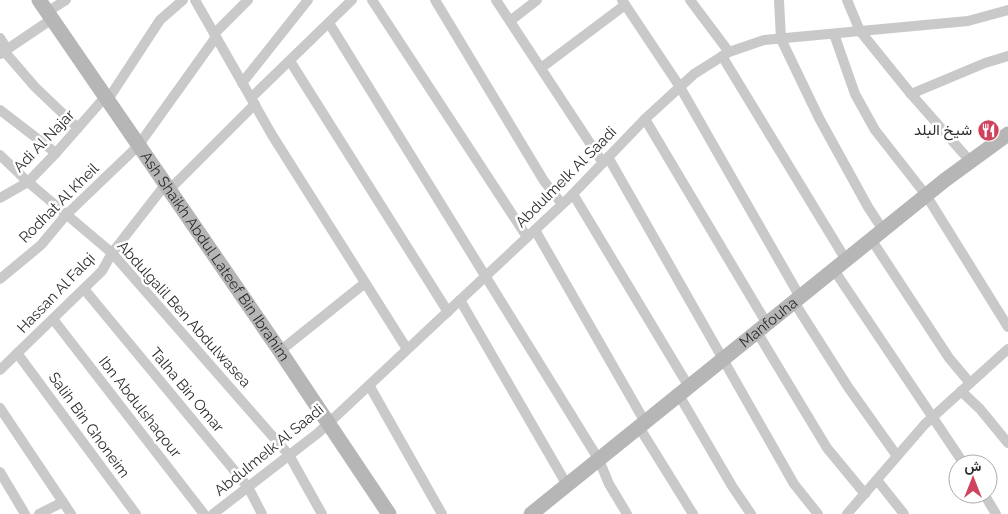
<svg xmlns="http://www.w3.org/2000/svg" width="1008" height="514" font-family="Raleway,Vazirmatn,sans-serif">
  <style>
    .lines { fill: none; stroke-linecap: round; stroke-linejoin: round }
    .street { stroke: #c9c9c9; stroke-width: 10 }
    .secondary { stroke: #b6b6b6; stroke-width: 15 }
    .labels { text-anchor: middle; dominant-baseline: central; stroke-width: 5; stroke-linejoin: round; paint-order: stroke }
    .poi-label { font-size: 15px; fill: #2c2c2c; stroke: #fff; text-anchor: end }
    .street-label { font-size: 15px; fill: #2c2c2c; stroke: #fff }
  </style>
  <rect width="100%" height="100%" fill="#fff"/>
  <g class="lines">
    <g class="street">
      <path d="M195,0L272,135L407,349"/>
      <path d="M372,0L527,237"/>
      <path d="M435,0L544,181L562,204"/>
      <path d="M496,0L603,163"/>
      <path d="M622,0L680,87L800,297"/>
      <path d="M690,0L729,52"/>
      <path d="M779,0L781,39L819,118L868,207L883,230"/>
      <path d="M847,0L860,31L911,94L970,161"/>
      <path d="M47,12L66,0"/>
      <path d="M510,21L537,0"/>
      <path d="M329,23L599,460L609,484L627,514"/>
      <path d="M214,34L248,0"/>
      <path d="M834,34L855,94L875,130L926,195L1008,327"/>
      <path d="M0,38L7,49"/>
      <path d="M4,51L35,87L78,128"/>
      <path d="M0,54L52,19"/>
      <path d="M722,56L846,260"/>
      <path d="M290,61L448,312"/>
      <path d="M541,68L625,5"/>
      <path d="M242,83L308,0"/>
      <path d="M911,94L985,63L1008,56"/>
      <path d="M251,98L352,0"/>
      <path d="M107,101L160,20L183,0"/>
      <path d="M0,110L56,153"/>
      <path d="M645,119L767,324"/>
      <path d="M0,155L28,182L112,253L289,455L322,514"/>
      <path d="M608,157L794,484L818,514"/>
      <path d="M169,190L255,104"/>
      <path d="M573,194L689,387"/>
      <path d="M0,198L28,182L56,153L105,97"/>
      <path d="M535,230L645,422"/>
      <path d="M871,239L949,358L970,383"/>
      <path d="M834,270L964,464"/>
      <path d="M0,279L41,245L66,215L138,146L216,37"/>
      <path d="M84,289L248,487L262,514"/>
      <path d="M460,300L567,485"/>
      <path d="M794,302L848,387L897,456"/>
      <path d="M53,319L204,514"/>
      <path d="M757,332L827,448L865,494"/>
      <path d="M280,351L365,283"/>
      <path d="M17,353L136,514"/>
      <path d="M0,370L102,271L112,253L165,185"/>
      <path d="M369,385L442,514"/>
      <path d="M961,391L980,409L1008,443"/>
      <path d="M679,395L732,486L751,514"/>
      <path d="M0,408L71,514"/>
      <path d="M639,427L693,514"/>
      <path d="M0,472L25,514"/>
      <path d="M877,480L904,514"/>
      <path d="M984,494L996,514"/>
      <path d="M39,514L63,502"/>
      <path d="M213,514L318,433L568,199L645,119L694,74L729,52L764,40L968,21L1008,10"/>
      <path d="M847,514L925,424L1008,349"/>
    </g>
    <g class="secondary">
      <path id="s1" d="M39,0L280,351L389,514"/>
      <path id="s2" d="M531,514L945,180L1008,134"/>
    </g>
  </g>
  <defs>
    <symbol id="restaurant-disc" viewBox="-11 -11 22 22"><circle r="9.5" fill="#cf435e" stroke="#fff"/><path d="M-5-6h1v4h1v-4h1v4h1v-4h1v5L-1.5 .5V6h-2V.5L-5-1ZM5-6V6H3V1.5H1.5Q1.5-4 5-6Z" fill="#fff"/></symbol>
  </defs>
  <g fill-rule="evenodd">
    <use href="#restaurant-disc" x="976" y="118" width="25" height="25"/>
  </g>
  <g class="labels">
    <g class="poi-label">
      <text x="972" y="130">شيخ البلد</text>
    </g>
    <g class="street-label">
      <text transform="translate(44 141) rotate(-46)">Adi Al Najar</text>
      <text transform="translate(566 177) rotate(-45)">Abdulmelk Al Saadi</text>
      <text transform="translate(59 203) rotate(-45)">Rodhat Al Kheil</text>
      <text stroke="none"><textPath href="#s1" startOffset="311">Ash Shaikh Abdul Lateef Bin Ibrahim</textPath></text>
      <text transform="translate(56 293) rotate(-46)">Hassan Al Falqi</text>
      <text transform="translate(184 314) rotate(48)">Abdulgalil Ben Abdulwasea</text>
      <text stroke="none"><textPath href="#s2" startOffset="305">Manfouha</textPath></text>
      <text transform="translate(187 390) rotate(50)">Talha Bin Omar</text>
      <text transform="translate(140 407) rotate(52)">Ibn Abdulshaqour</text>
      <text transform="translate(89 425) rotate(54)">Salih Bin Ghoneim</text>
      <text transform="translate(269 450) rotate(-39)">Abdulmelk Al Saadi</text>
    </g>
  </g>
  <g transform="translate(973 479)"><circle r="24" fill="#ffffff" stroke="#ababab"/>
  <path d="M0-4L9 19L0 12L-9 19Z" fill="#cf435e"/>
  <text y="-8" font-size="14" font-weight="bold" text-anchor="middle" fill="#2c2c2c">ش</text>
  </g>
</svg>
